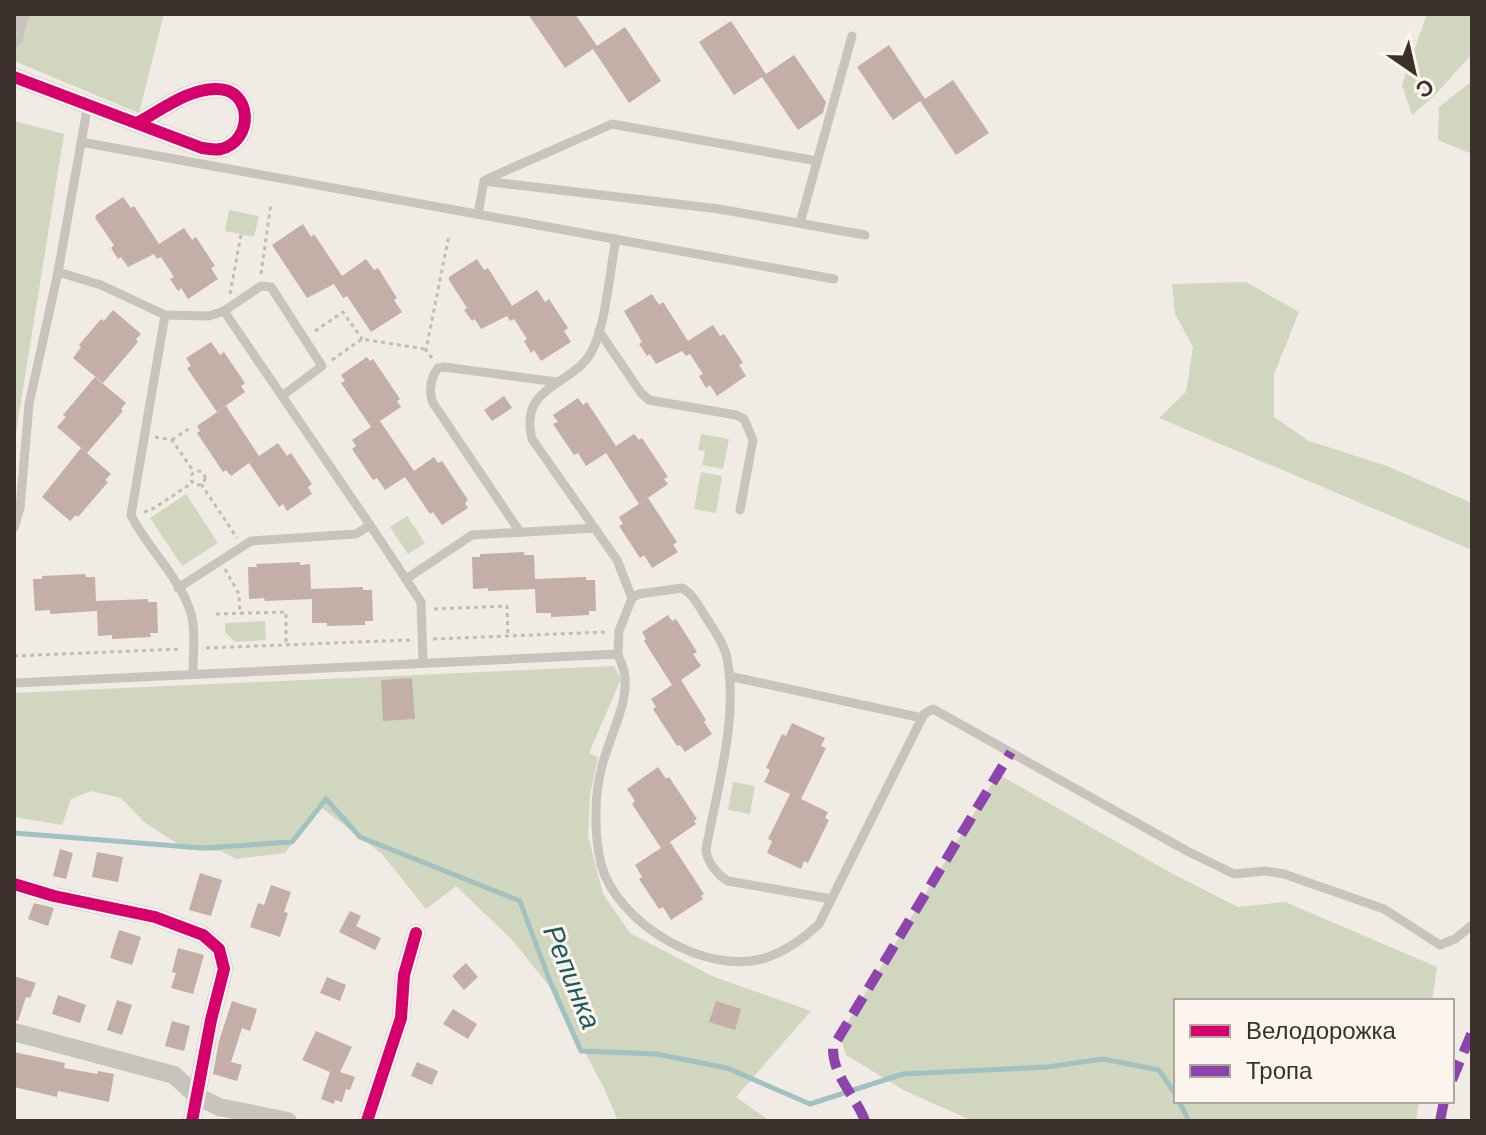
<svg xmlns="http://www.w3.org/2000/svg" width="1486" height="1135" font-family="'DM Sans',sans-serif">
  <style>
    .green { fill: #d1d6bf }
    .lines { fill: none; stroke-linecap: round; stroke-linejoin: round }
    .stream { stroke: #a1c2c1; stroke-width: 5 }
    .building { fill: #c3afa7 }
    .path { stroke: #c2bbb6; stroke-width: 3; stroke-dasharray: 4 4; stroke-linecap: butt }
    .service { stroke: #c9c3be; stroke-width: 9 }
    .minor { stroke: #c9c3be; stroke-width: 18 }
    .quiet { stroke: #8e44ad; stroke-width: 10; stroke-dasharray: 20 10; stroke-linecap: butt }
    .cycleway-casing { stroke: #fbf5ee; stroke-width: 17 }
    .cycleway { stroke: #d6006c; stroke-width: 12 }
    .labels { text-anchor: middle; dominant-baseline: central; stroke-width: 6; stroke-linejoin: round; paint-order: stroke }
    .water-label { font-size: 28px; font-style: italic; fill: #1f5a5e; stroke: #fbf5ee }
  </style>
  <rect width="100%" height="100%" fill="#f0ebe5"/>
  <g class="green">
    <path d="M14,14H164L139,113L14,61Z"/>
    <path d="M1427,14H1472V54L1434,96L1412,115L1402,85Z"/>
    <path d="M1472,81V154L1438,140L1439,107Z"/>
    <path d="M14,121L64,134L14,445Z"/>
    <path d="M229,210L259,216L254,237L225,231Z"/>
    <path d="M1246,282L1299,312L1274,374V417L1309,441L1387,466L1472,503V550L1159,418L1186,392L1193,347L1175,314L1172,284Z"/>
    <path d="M701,434L729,439L723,469L702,465L705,451L698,450Z"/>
    <path d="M701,472L722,476L716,513L694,509Z"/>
    <path d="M186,494L218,543L182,566L150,518Z"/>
    <path d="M407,516L425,543L408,554L390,527Z"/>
    <path d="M265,621L266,640L235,642L225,632V623Z"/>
    <path d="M614,666L621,679L589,753L598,757L590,795L588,836L603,894L630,933L714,977L811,1011L736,1097L770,1121H618L604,1088L550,987L513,941L456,886L426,909L382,854L318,805L285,853L236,859L221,851L187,850L144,822L121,798L91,791L71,799L62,825L14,817V693Z"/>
    <path d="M998,774L1173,874L1238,907L1285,902L1437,967L1432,1001H1176V1101H1419L1416,1121H973L905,1091L846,1055L840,1035Z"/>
    <path d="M733,782L755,786L750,814L728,810Z"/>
  </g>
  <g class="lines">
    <g class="stream">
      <path d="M14,833L202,848L292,842L326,799L360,837L520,901L549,979L581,1051L656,1054L727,1068L810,1104L903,1074L1047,1067L1103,1059L1159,1070L1176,1095"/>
      <path d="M1179,1101L1189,1121"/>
    </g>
  </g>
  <g class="building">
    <path d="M528,14H575L597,46L625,27L661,81L629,103L593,49L565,68Z"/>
    <path d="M731,21L766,74L794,55L826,102L823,113L798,130L762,77L734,95L699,42Z"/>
    <path d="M889,45L925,99L953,80L989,133L956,155L920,101L893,120L857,67Z"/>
    <path d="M123,197L131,208L134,206L159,244L184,228L192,240L196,237L215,266L211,268L218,279L188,299L181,288L178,291L170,279L174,277L161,257L157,259L154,254L128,267L121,257L118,259L111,248L114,245L95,218L96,215Z"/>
    <path d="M303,224L311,237L314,234L342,276L366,259L374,270L378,268L397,298L394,300L402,312L371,332L347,296L343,298L334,284L307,298L272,245Z"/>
    <path d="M477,259L484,270L488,268L512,306L537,290L545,302L549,299L568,328L564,331L571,342L541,361L534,350L531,353L524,341L527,339L514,319L510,321L507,316L481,329L475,319L472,321L464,310L467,308L449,280V277Z"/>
    <path d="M652,294L659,305L663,302L688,341L713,325L720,336L724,334L743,363L739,365L746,376L717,396L710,385L706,388L699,376L703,374L690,354L686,356L682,351L656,364L650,354L647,356L639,344L642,342L624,311Z"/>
    <path d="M113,310L141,334L136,339L138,342L103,383L73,358L81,347L79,345L101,319L104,321Z"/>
    <path d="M211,342L220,355L224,352L245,383L241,386L245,392L217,412L187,368L191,366L186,358Z"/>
    <path d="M367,357L370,361L373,359L400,399L397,401L401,407L380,421L414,471L434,457L438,463L442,461L468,500L465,503L468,508L442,525L433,512L430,514L405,477L385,490L377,478L373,480L352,449L356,446L352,440L371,427L341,383L345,381L341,375Z"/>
    <path d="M95,377L126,403L121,409L123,411L87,453L57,427L66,417L63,415Z"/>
    <path d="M504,396L512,408L492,421L484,410Z"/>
    <path d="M578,398L583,405L587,402L616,446L634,434L639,440L642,438L668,477L664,479L668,484L639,504L606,453L586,466L578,453L574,455L553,424L558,422L553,415Z"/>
    <path d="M226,406L259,456L278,443L287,456L291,453L312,484L308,487L312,494L287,511L283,504L279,507L249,463L231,476L226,470L223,472L197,433L200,431L197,426Z"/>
    <path d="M81,448L111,474L105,480L108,482L78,517L76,515L70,521L42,497Z"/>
    <path d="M648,498L677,542L673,545L678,552L652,568L644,555L640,558L619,526L623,524L619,517Z"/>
    <path d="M524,552V555H534L535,579L586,577V580H595L596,611H589V615L551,617V613H536L535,589L488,591V588L473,589L472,557H480V554Z"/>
    <path d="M300,562V565L310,564L311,589L363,587V590H372L373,621H365V625L327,626V623H312V599L265,601L264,598L249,599L248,567H257L256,564Z"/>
    <path d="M85,574L86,577H95L96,601L148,599V602H157L158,633H150L151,637L112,639V635L98,636L97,611L50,614V610L35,611L33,579H42V576Z"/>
    <path d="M668,615L672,621L676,619L697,652L693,654L701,666L681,680L706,720L704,722L712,734L685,752L680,745L677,746L653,709L656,707L651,699L672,685L644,641L646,639L642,632Z"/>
    <path d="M412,678L415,719L383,721L381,680Z"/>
    <path d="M792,723L825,738L821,746L826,748L801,799L828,812L825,818L829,820L808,863L804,861L801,869L767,853L772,841L768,839L790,794L764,782L770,770L766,768L782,734L786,736Z"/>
    <path d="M658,767L666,779L669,777L697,819L694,821L696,824L661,848L632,804L635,801L627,789Z"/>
    <path d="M670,842L704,894L701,896L703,899L671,920L663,907L659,909L639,879L642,877L635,865Z"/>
    <path d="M60,849L73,853L66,879L53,876Z"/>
    <path d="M97,852L123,857L118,882L92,877Z"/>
    <path d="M200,873L222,880L211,916L189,910Z"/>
    <path d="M271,885L291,892L284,912L288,913L280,937L250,927L258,903L264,905Z"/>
    <path d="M34,903L54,908L48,926L28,919Z"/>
    <path d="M350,911L361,916L356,926L381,938L375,950L339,932Z"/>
    <path d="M119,930L141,937L132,965L110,958Z"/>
    <path d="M178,948L204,955L193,994L171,988L176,973L172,972Z"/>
    <path d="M466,963L478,977L464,990L452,976Z"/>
    <path d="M14,976L36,983L30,998L26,997L18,1021L14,1020Z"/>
    <path d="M327,977L346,985L340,1001L320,993Z"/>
    <path d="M58,995L86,1005L80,1023L52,1014Z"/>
    <path d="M117,1000L132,1005L122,1035L107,1030Z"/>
    <path d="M232,1001L257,1009L250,1031L242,1028L231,1062L242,1065L237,1081L213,1074L219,1041Z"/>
    <path d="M716,1001L741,1009L735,1030L709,1022Z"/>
    <path d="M453,1009L477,1024L468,1039L443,1024Z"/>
    <path d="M172,1021L190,1026L184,1051L165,1046Z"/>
    <path d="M316,1031L352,1047L340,1072L355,1077L350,1090L346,1089L342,1102L335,1100L334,1104L321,1099L330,1072L302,1060Z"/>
    <path d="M14,1052L65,1063L64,1068L97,1074L98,1071L114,1074L109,1102L58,1091L57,1097L14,1087Z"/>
    <path d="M417,1062L438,1071L432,1085L411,1076Z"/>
  </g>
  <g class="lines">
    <g class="path">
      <path d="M261,274L271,203"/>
      <path d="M230,294L241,235"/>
      <path d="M315,331L343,312L362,339"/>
      <path d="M432,358L426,350L449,235"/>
      <path d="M332,360L362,339L425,349"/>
      <path d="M155,437L172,440L194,472"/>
      <path d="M172,440L190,428"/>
      <circle cx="198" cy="478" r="7"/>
      <path d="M201,484L237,538"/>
      <path d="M144,512L151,510L192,483"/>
      <path d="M225,569L239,594L240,614"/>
      <path d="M434,609L507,606L508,636"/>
      <path d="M216,614L286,612V645"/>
      <path d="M433,639L606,632"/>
      <path d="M206,648L410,640"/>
      <path d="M14,656L182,649"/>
    </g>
    <g class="service">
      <path d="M81,142L834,279"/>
      <path d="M487,179L612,124L817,161"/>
      <path d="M478,214L484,181L719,209L865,235"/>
      <path d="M800,223L852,36"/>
      <path d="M616,239C610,270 606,322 593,349C575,387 518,383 532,439L617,560L632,598"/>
      <path d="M58,272L101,285L165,315L131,515C147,549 189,586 193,624C195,640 193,658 193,674"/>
      <path d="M224,311L261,286L271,287L322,366L282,396"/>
      <path d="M165,315L209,316L224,311L370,525"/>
      <path d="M599,331L641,393L649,400L736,415L744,419L753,440L740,510"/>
      <path d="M14,528L20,508L29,404L58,272L88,104"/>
      <path d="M520,532L433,403C428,392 431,377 438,368L444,367L557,382"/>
      <path d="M406,579L472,535L595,528"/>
      <path d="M178,588L251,541L356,534L370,525L421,602L423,663"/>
      <path d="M618,654L619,631L632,598L639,594L682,588C693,594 698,605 705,616C713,628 722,640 726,654C740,713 717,789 706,849C706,860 717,875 728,881L831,899"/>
      <path d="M729,676L922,718"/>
      <path d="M14,683L618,654C620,661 625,670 625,678C627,707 609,738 602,766C594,796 594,834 601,864C617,924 708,978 768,957C788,950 803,939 819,924L924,714L933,709L1187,851L1234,874L1265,871L1284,874L1384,909L1440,945L1455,939L1472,925"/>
    </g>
    <g class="minor">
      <path d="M14,38L20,14"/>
      <path d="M14,77L202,148C208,149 216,150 221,149C254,141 253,89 217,89C189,88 160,111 137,123"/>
      <path d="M14,884L54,896L155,917L203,935L219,949L224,969L211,1020L192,1121"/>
      <path d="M14,1032L174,1075L197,1096L219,1107L288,1121"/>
      <path d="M367,1121L401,1018L404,975L416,933"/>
    </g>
    <g class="quiet">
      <path d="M1452,1080L1472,1032"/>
      <path d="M865,1121C856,1096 832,1076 833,1047L1011,752"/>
      <path d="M1440,1121L1444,1101"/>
    </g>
    <defs>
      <g id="cycleway">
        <path d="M14,77L202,148C208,149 216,150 221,149C254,141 253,89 217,89C189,88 160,111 137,123"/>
        <path d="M14,884L54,896L155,917L203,935L219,949L224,969L211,1020L192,1121"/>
        <path d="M367,1121L401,1018L404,975L416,933"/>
      </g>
    </defs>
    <use href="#cycleway" class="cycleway-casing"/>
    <use href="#cycleway" class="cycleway"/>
  </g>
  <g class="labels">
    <g class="water-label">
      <text transform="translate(572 977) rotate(68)">Репинка</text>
    </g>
  </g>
  <rect width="1486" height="1135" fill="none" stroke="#3b302b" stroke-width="32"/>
  <rect x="1174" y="999" width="280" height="104" fill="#fbf5ee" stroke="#aea6a0" stroke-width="2"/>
  <rect x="1190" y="1025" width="40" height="12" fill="#d6006c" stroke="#aea6a0" stroke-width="2"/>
  <text x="1246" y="1039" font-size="24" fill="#3b302b">Велодорожка</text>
  <rect x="1190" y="1065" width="40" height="12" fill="#8e44ad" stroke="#aea6a0" stroke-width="2"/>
  <text x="1246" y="1079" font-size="24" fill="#3b302b">Тропа</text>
  <g transform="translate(1414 72) rotate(146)" stroke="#fbf5ee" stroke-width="6" paint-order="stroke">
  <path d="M0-6L14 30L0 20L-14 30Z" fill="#3b302b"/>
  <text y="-12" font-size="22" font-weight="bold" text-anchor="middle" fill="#3b302b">С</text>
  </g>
</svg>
